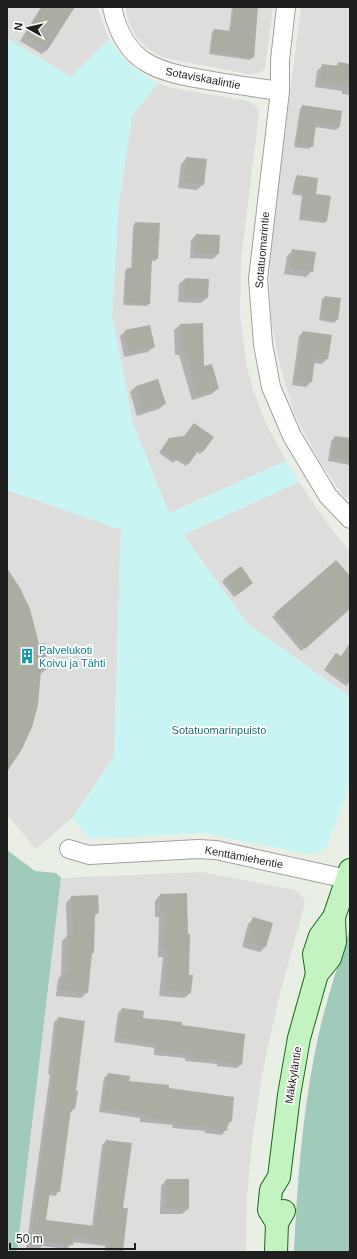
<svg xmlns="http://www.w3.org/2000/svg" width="357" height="1259" font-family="Helvetica,sans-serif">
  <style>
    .residential { fill: #dddddc }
    .forest { fill: #a0cab9 }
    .park { fill: #c8f4f3 }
    .shadow { fill: #0003 }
    .building { fill: #a9ada2 }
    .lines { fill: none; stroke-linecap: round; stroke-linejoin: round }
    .street-casing { stroke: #a0a0a0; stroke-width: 20 }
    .secondary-casing { stroke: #116b12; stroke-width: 24 }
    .street { stroke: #fff; stroke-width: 18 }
    .secondary { stroke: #c3f3c0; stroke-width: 22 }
    .labels { text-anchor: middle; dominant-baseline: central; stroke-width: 3.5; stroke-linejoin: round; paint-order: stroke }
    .street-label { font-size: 11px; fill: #1f1f1f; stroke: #fff }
    .culture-label { font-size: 11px; fill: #0d838f; stroke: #fff; text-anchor: start }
    .park-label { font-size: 11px; fill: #187371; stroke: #fff }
  </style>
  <rect width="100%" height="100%" fill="#eaefe6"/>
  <g class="residential">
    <path d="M7,7H97L109,39L71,77L7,38Z"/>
    <path d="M126,7H273L265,68L261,72L253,75L170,59L160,56L147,48L136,37L128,20Z"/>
    <path d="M301,7H350V498L344,497L319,460L294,413L279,362L270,312V251Z"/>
    <path d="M158,83L172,88L248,101L257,107L259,113L241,261L240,314L247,368L254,392L264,419L286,461L169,513L133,424L112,316L119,202L132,116Z"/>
    <path d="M299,482L330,527L350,551V697L248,624L183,535Z"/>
    <path d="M7,490L121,529L114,757L72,818L36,849L7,815Z"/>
    <path d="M202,872L295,890L303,897L305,903L278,1001L262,1075L252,1142L247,1196L246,1252H17L61,878Z"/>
  </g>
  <g class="forest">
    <path d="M7,850L35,871L56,873L61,878L17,1252H7Z"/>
    <path d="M350,929V1252H294C297,1185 302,1118 315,1052C323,1010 336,970 350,929Z"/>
  </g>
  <path class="park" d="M7,38L71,77L109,39C122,59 136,72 158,83L132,116L119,202L112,316L133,424L169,513L286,461L299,482L183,535L248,624L350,697V783L329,843L322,851L308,854L205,833L90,839L72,818L114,757L121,530L7,490Z"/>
  <g class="shadow">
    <path d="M41,7H73L48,49L42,54L20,41Z"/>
    <path d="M232,7H257L253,57L250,60L209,54L212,32L215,30L229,32Z"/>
    <path d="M339,63L350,65V95L342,94V91L315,87L317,71L323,65L335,67Z"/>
    <path d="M303,106L341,112L339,127L336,130L315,127L312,146L309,149L294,147L300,109Z"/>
    <path d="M187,158L203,184L197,190L178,188L181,164Z"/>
    <path d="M297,176L327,221L324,223L299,220L302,196L292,194L295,179Z"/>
    <path d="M135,223L157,258L155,261H151L149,304L146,306L123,305L125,271L127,269H131L133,226Z"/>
    <path d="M196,235L218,254L213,259L190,258L191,240Z"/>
    <path d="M293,250L312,271L306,277L284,274L287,256Z"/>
    <path d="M185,279L207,298L201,303L178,302L179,284Z"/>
    <path d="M325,297L340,299L337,320L334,323L319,320L322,299Z"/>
    <path d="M202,324L203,368L218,388L212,394L192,400L179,355H175L174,330L180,325Z"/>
    <path d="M125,331L154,347L148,352L124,357L120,336Z"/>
    <path d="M303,332L327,359L322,364L314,363L311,382L306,387L292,385L299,336Z"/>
    <path d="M157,381L165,404L159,409L137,416L130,392L136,386Z"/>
    <path d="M194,424L203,451L200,454L197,452L186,466L176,460L173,463L159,453L167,442L184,437Z"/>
    <path d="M335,437L350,439V465L328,461L331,441Z"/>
    <path d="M7,570L39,645L47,669L39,675L7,764Z"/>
    <path d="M350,577V608L301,651L272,617Z"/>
    <path d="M225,579L249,586L234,597L222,582Z"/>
    <path d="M350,648V681L346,686L324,670L334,657H340Z"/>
    <path d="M160,895L188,976L190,993L184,998L159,996L163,957H158L159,917H155V901Z"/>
    <path d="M72,897L98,913L94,917L93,953L91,955L87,992L81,998L56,996L58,979L61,975L62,941L67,936L66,903Z"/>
    <path d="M254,918L265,947L260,952L242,947L248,924Z"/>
    <path d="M122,1009L141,1019L181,1026L241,1064L237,1068L217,1066V1064L185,1061V1058L154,1055V1048L114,1042L118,1013Z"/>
    <path d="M59,1018L74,1109L69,1114L59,1191L55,1196L48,1195L45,1221L92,1227L102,1145L106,1141L122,1209V1250L121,1252H105V1246L72,1242L67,1249L42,1246L38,1250L26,1249L50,1074H48L54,1022Z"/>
    <path d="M108,1074L128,1082L168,1089L231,1121L222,1135L205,1133V1131L172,1128L173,1125L140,1122V1118L99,1112L104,1078Z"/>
    <path d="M166,1180L188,1209L182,1214H160L161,1186Z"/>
  </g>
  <g class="building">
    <path d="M43,7H75L48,49L25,35Z"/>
    <path d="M234,7H258L254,58L211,52L214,29L231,31Z"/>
    <path d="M338,62L350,64V86L320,82L322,64L338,66Z"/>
    <path d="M302,105L342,111L340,127L316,124L313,147L296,144Z"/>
    <path d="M186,157L207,159L204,185L183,182Z"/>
    <path d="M297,175L318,178L316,194L331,196L327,221L301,217L304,193L295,192Z"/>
    <path d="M135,222L160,223L158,259L152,258L150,304L125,303L127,268H133Z"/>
    <path d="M196,234L220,235L219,254L195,253Z"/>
    <path d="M292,249L316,252L313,272L290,268Z"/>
    <path d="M185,278L209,279L208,298L184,297Z"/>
    <path d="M325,296L341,298L338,320L321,318Z"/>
    <path d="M203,323L204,366L212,364L219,389L197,395L185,350H181L180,324Z"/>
    <path d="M150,325L155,347L129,352L125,330Z"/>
    <path d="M303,331L332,335L328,359L315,358L312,382L296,380Z"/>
    <path d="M158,379L166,404L143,411L136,386Z"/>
    <path d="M194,423L214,437L203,452L199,449L189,464L179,457L177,461L161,450L169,438L184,436Z"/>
    <path d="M335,436L350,438V460L331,457Z"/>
    <path d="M336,560L350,576V609L305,649L274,614Z"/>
    <path d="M241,566L253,583L237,595L224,579Z"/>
    <path d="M7,568L20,588L30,609L39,644L45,643L48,669L41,670L38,705L32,727L22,749L7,772Z"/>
    <path d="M350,643V684L326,667L336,653L341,656Z"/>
    <path d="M187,893L188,934H190L189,975H193L191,993L164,990L168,951H163L165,912H160V894Z"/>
    <path d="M98,895L99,913H95L94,953H92L88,993L61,990L63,972L67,973L68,934H73L71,896Z"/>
    <path d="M253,917L273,923L266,947L247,942Z"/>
    <path d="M122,1008L144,1011L143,1018L182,1022V1025L245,1034L242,1065L221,1062V1060L189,1057V1054L157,1051L158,1044L117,1038Z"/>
    <path d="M58,1017L85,1021L76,1091H78L75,1109H71L60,1192L50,1191L46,1220L95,1226L106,1140L132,1143L123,1208H128L123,1251L108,1249L109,1242L74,1237L73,1245L44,1241L43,1246L30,1245L54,1070H52Z"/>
    <path d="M108,1073L130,1076L129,1081L169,1085V1088L234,1097L232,1121H228L227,1131L208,1130L209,1127L176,1124V1121L144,1118V1114L102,1108Z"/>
    <rect x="166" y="1179" width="23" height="30"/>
  </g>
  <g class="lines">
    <defs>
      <g id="street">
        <path d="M112,7C125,67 160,72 213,81C236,85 258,88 280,91"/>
        <path d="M286,7L280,60V91L258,279L263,344L271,387L292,436L328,496L350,519"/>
        <path d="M69,849L89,855L198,849L216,850L347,879"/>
      </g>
      <g id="secondary">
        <path d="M317,974L314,954L320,936L334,917L350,870"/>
        <path d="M277,1223L269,1210L271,1190L279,1177L289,1095L299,1038L317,974L330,958L335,942L334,917"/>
        <path d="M276,1252L277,1223L284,1211"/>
      </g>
    </defs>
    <use href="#street" class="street-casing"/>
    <use href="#secondary" class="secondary-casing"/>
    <use href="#street" class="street"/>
    <use href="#secondary" class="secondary"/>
  </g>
  <defs>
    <symbol id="building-bare" viewBox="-9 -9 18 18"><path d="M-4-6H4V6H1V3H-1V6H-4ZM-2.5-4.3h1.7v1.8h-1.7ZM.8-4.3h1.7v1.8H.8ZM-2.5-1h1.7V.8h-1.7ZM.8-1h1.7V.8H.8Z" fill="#0f9aa8" stroke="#fff" stroke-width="2.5" paint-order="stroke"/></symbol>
  </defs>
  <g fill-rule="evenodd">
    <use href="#building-bare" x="16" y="645" width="22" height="22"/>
  </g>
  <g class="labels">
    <g class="street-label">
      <text transform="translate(203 78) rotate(11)">Sotaviskaalintie</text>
      <text transform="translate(262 250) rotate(-85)">Sotatuomarintie</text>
      <text transform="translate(244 857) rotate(11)">Kenttämiehentie</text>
      <text transform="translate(293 1075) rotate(-81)">Mäkkyläntie</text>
    </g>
    <g class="culture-label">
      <text x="39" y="650">Palvelukoti<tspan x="39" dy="13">Koivu ja Tähti</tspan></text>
    </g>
    <g class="park-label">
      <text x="219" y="730">Sotatuomarinpuisto</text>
    </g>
  </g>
  <rect width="357" height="1259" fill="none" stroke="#1f1f1f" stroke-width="16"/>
  <g transform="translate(28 28) rotate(278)" stroke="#ffffff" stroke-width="3" paint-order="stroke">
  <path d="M0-3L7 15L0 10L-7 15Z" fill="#1f1f1f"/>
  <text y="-6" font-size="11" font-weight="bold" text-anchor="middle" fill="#1f1f1f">N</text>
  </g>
  <path d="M10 1243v6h125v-6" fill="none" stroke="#1f1f1f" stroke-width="2"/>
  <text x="16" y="1243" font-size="12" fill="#1f1f1f" stroke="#ffffff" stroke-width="3" paint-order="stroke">50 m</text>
</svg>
